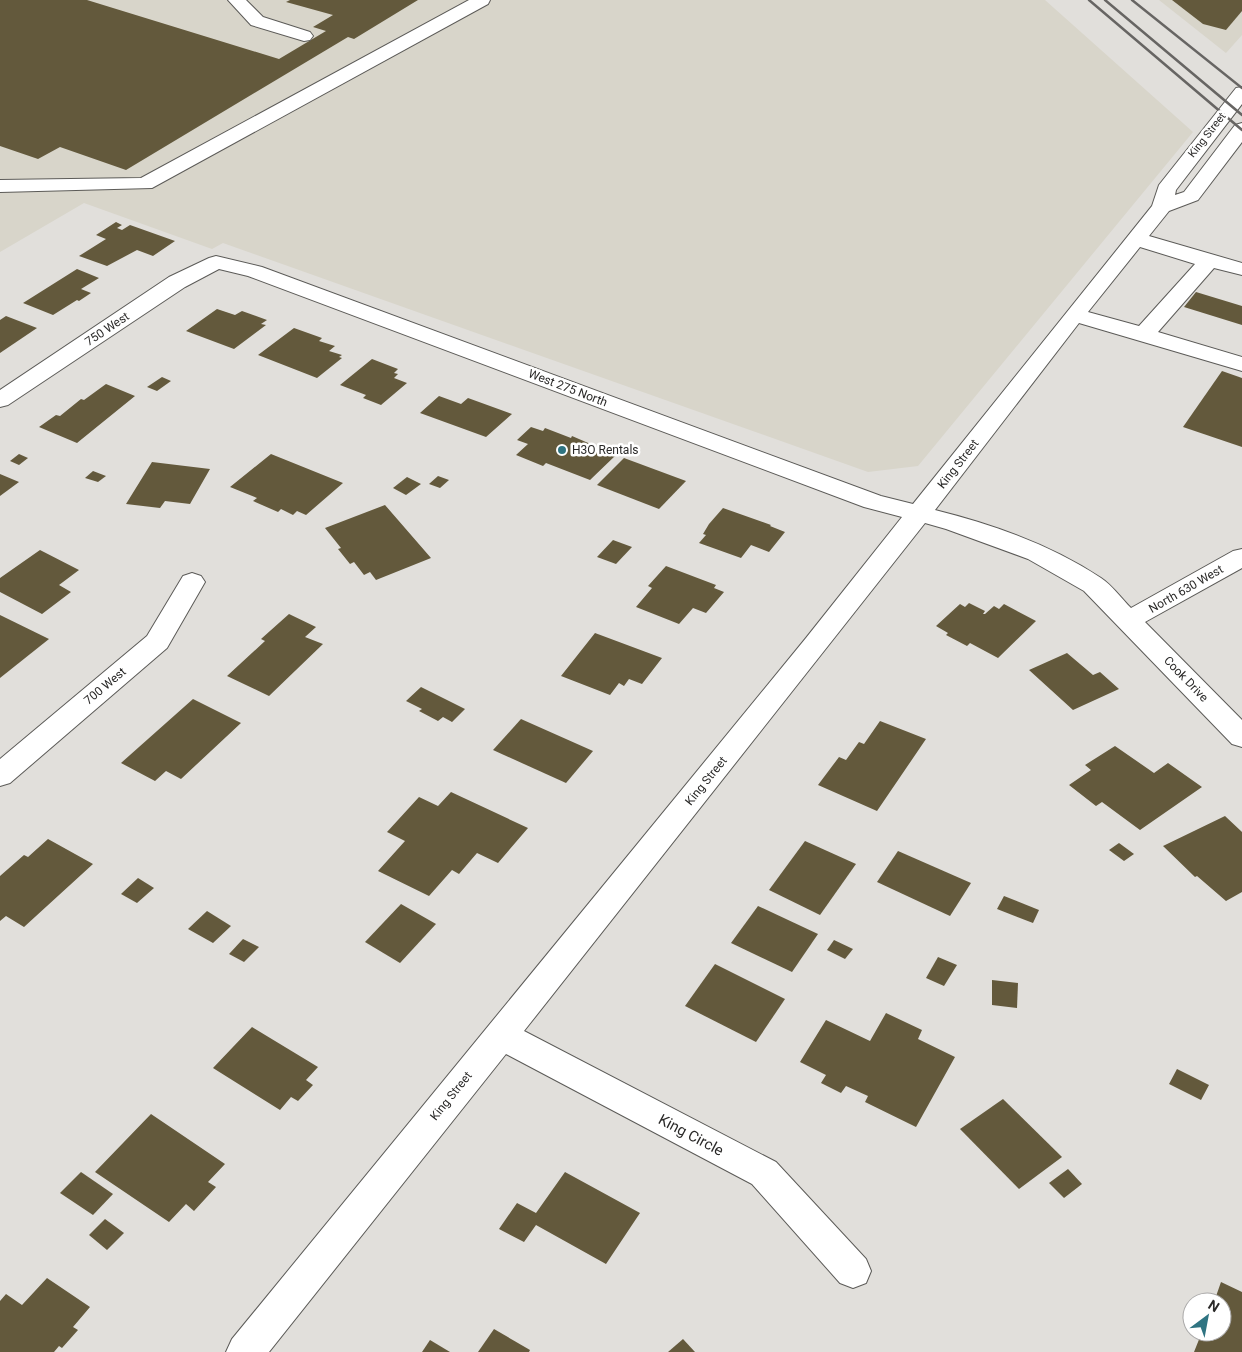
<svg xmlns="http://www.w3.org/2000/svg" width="1242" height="1352" font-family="Roboto,sans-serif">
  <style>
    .built { fill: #d8d5ca }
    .building { fill: #63593c }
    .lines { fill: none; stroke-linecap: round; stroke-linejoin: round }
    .minor-casing { stroke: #5c5b58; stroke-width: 2 }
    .minor { fill: #fff; fill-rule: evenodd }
    .rail { stroke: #676563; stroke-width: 2.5 }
    .poi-dot { fill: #2f7482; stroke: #fff; stroke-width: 2 }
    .labels { text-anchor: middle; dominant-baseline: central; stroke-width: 5; stroke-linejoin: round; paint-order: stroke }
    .far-street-label { font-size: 11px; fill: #2a2928; stroke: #fff }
    .street-label { font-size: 12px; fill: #2a2928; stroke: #fff }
    .poi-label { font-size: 12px; fill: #2a2928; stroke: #fff; text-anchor: start }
    .near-street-label { font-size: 15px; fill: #2a2928; stroke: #fff }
  </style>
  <rect width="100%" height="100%" fill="#e1dfdb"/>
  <g class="built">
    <path d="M0,0H1045L1193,132L918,466L868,472L223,243L212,249L84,203L0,252Z"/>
    <path d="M1159,0H1242V35L1226,53Z"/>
  </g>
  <g class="building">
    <path d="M0,0H87L279,59L326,31L313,27L333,15L286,2L290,0H418L354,39L348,37L126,170L60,147L38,159L0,146Z"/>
    <path d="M1172,0H1242V11L1226,30L1203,24Z"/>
    <path d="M116,222L122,225L117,228L122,230L130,225L175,241L153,256L137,250L107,266L79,256L106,239L96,235Z"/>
    <path d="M77,269L99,278L81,289L91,293L79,301L77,300L53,315L23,303Z"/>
    <path d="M1196,292L1242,306V325L1184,307Z"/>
    <path d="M217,309L235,315L242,311L267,320L261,324L266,325L234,349L186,331Z"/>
    <path d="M6,316L37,328L0,353V320Z"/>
    <path d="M294,328L322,338L319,341L335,346L329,351L342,355L339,357L342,358L317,378L258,355Z"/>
    <path d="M372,359L398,369L394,373L398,374L394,378L407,383L381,405L363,398L366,395L340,385Z"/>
    <path d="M1222,371L1242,378V447L1183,427Z"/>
    <path d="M162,377L171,381L157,391L147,387Z"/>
    <path d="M106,384L135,396L77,443L39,427L56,415L60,416L81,399L84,400Z"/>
    <path d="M439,396L461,404L468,398L512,414L486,437L420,413Z"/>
    <path d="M531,427L543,431L545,428L571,438L572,436L616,455L590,480L546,463L543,466L516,455L528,444L517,440Z"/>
    <path d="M19,454L28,458L19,465L10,461Z"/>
    <path d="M271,454L343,483L306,515L297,511L293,515L281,509L278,512L253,501L257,498L230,487Z"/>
    <path d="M624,458L686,481L659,509L597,485Z"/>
    <path d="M152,462L210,469L190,504L165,501L160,508L126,504Z"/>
    <path d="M93,471L106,476L98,482L85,478Z"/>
    <path d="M0,474L19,482L0,496Z"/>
    <path d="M438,476L449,480L440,488L429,484Z"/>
    <path d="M407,477L421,484L406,495L393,488Z"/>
    <path d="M385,505L431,558L376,580L370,572L364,575L354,562L350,564L338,549L341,548L325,528Z"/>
    <path d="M723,508L771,525L770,526L785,532L769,552L751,545L741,558L699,543L706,535L703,534L709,524Z"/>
    <path d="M613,540L632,547L616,564L597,557Z"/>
    <path d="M40,550L79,570L59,585L71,592L42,614L0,592V578Z"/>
    <path d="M666,566L716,585L714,588L724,592L706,613L693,608L679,624L636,607L652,588L648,586Z"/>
    <path d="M969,603L985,611L983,614H985L994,606L999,609L1004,604L1036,621L998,658L970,643L967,646L946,635L948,633L936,626L960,604L965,607Z"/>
    <path d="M289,614L316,627L305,637L323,644L269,696L227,676L265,641L261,639Z"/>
    <path d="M0,615L49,639L0,678Z"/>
    <path d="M595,633L662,658L642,684L629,679L624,686L619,683L610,695L561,676Z"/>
    <path d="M1067,653L1093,675L1100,672L1119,689L1073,710L1029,670Z"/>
    <path d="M421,687L465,709L452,722L443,717L438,721L419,711L422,709L406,701Z"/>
    <path d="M193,699L241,723L181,779L166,771L155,781L121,763Z"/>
    <path d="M521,719L593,751L566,783L493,750Z"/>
    <path d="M880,721L926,739L877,811L818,785L839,757L846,760L859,742L864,744Z"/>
    <path d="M1115,746L1154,773L1168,763L1202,787L1140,830L1102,802L1096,806L1069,785L1091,770L1085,765Z"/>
    <path d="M451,792L528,828L498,863L477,853L459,874L452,870L429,896L378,871L405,841L387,832L419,797L438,806Z"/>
    <path d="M1225,816L1242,832V892L1226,901L1197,876L1195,877L1163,846Z"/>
    <path d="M48,839L93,864L24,927L6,916L0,921V876L24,855L28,857Z"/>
    <path d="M805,841L856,864L820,915L769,890Z"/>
    <path d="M1119,843L1134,854L1124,861L1109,850Z"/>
    <path d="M898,851L971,883L950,916L877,882Z"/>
    <path d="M138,878L154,888L137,903L121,894Z"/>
    <path d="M1004,896L1039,910L1033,923L997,909Z"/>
    <path d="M401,904L436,924L400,963L365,942Z"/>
    <path d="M758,906L818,934L792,972L731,943Z"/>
    <path d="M207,911L231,926L213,943L188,929Z"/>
    <path d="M243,939L259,947L244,962L229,954Z"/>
    <path d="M834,940L853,949L845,959L827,950Z"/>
    <path d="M938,957L957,965L944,986L926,978Z"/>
    <path d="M715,964L785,999L756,1042L685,1006Z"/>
    <path d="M992,980L1018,983L1017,1008L992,1005Z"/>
    <path d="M886,1013L922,1030L918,1039L955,1057L916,1127L865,1102L868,1096L846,1086L841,1093L821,1083L826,1075L800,1062L826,1020L870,1041Z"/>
    <path d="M252,1027L318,1067L306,1080L313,1085L298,1101L291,1097L280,1110L213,1068Z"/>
    <path d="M1177,1069L1209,1085L1201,1100L1169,1084Z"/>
    <path d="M1003,1099L1062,1157L1019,1189L960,1129Z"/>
    <path d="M151,1114L225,1164L208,1182L216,1187L194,1211L186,1204L169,1222L95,1172Z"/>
    <path d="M1068,1169L1082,1184L1064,1198L1049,1183Z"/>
    <path d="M81,1172L113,1194L93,1215L60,1193Z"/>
    <path d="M565,1172L640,1213L606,1264L536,1225L524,1242L499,1229L517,1203L536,1213Z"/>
    <path d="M105,1219L124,1233L107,1250L89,1235Z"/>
    <path d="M47,1278L90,1307L73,1327L78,1330L62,1348L59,1346L54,1352H0V1301L6,1294L22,1305Z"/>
    <path d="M1221,1282L1242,1292V1352H1194L1202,1332H1222V1302H1214Z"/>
    <path d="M494,1329L530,1350L529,1352H478Z"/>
    <path d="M683,1339L695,1352H668Z"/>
    <path d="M430,1340L450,1352H422Z"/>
  </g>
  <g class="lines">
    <defs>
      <g id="minor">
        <path d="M228,0H246L263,17L310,32L313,36L310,40L304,41L251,25Z"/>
        <path d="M469,0H490L488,4L152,188L0,192V180L141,178Z"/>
        <path d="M1242,87V104L1176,190L1175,195L1184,192L1235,125L1242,123V142L1198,200L1169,211L1149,236L1242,263V275L1214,268L1158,332L1242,357V371L1079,323L935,510C992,524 1051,545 1101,578C1112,585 1121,598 1131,608L1233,551L1242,549V568L1145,622L1242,720V747L1232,744L1084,591L1028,559L946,529L925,523L524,1031L776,1162L866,1259L871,1271L866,1283L853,1288L840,1283L752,1184L506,1054L269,1352H226L232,1339L806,638L902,517L864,507L248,276L219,269L185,287L8,405L0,407V390L169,277L209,258L216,256L262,267L881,496L913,504L1152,206L1159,185L1236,88ZM1140,247L1195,264L1139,326L1088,312Z"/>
        <path d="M192,573L201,576L205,582L167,648L10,783L0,786V759L147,636L183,576Z"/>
      </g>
    </defs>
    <use href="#minor" class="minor-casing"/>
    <use href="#minor" class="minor"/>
    <g class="rail">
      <path d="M1089,0L1242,130"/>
      <path d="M1105,0L1242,115"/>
      <path d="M1132,0L1242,88"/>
    </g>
  </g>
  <circle class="poi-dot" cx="562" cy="450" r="5"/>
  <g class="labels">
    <g class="far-street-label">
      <text transform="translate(1207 135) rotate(-52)">King Street</text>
    </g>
    <g class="street-label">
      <text transform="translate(107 329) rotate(-34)">750 West</text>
      <text transform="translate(568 388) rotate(21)">West 275 North</text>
      <text transform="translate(958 464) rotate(-52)">King Street</text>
      <text transform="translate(1186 589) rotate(-30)">North 630 West</text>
      <text transform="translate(1186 679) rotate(46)">Cook Drive</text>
      <text transform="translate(105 686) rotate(-40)">700 West</text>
      <text transform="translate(706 781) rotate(-51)">King Street</text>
      <text transform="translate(451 1096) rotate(-51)">King Street</text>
    </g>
    <g class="poi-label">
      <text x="572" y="450">H3O Rentals</text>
    </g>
    <g class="near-street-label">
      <text transform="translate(691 1135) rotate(28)">King Circle</text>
    </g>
  </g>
  <g transform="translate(1207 1317) rotate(32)"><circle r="24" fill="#ffffff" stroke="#aaa9a9"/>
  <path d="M0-4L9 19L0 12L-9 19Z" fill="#2f7482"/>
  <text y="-8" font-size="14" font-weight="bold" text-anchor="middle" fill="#2a2928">N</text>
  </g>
</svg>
